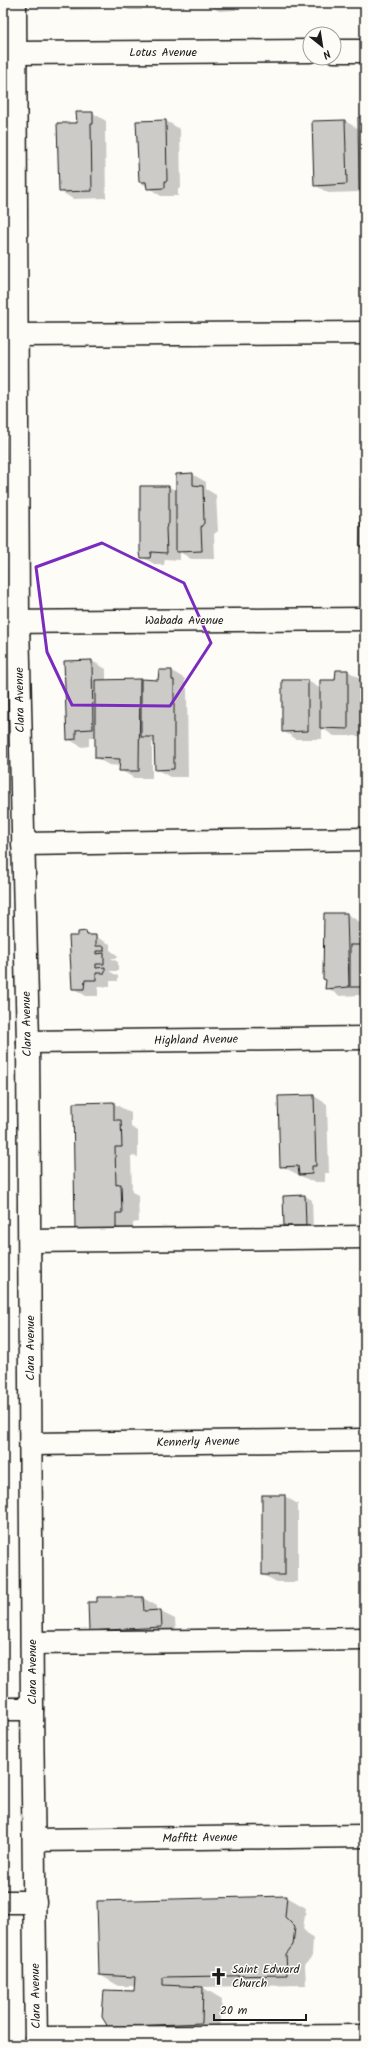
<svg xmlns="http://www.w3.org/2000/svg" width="368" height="2048" font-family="Kalam,sans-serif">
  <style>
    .shadow { fill: #0003 }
    .building { fill: #cccbc8; stroke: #1c1c1c }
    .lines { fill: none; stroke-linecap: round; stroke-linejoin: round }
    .minor-casing { stroke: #1c1c1c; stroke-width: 25 }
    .minor { stroke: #fdfcf7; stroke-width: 22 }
    .marked { fill: none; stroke: #7b2cbf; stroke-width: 3; stroke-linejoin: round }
    .labels { text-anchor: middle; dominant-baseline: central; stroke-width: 3; stroke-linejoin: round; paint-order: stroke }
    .street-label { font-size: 12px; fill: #1c1c1c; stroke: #fdfcf7 }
    .poi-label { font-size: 12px; fill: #1c1c1c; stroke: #fdfcf7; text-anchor: start }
  </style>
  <rect width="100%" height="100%" fill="#fdfcf7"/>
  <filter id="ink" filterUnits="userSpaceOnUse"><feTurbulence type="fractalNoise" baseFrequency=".025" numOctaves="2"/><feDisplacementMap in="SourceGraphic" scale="8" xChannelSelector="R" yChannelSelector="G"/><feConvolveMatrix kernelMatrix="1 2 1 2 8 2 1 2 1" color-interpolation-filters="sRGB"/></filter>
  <g filter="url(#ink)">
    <g class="shadow">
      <path d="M59,3H105V9L71,10Z"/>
      <path d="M116,3H142V10H129Z"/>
      <path d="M205,3H235L236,10L219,11Z"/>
      <path d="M248,3H264L265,7H256Z"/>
      <path d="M281,3H297V6L288,7Z"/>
      <path d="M93,113L106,121V132H105L106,198L73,199L60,191L78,124Z"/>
      <path d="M365,118V193L360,190V192L328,193L315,185L345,121L359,129Z"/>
      <path d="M166,121L180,129L181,188L178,189V196H161L140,182Z"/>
      <path d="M192,474L206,482V489L216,495L218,531L214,534L215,559H191L180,552V560L165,559L164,565H156L142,557L169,487L177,491Z"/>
      <path d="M92,661L106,669V681H159L172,671L185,679V687L187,688L188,777H170L156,769V744L152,742V778H134L120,770V766L109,765L96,758V737H89V746L82,747L68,739L65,662Z"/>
      <path d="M348,671L361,679V736H334L322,728V739H296L283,731V681H308L321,689L336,681Z"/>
      <path d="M347,914L360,922L361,946H365V994L362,993V995L340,996L327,988Z"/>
      <path d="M86,932L110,944V950L117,955L118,958H111L118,962V971H109L118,976V981H110V987H98V996H86L73,988L79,936Z"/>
      <path d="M314,1096L327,1104L329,1173H325V1182H313L281,1166Z"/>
      <path d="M113,1103L131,1113V1127L138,1131V1157L131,1156L132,1192L138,1195L139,1222L133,1223V1238L93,1239L76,1229Z"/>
      <path d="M305,1196L312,1200L313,1229L292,1230L285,1226Z"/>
      <path d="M284,1496L298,1504V1582H277L263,1575Z"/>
      <path d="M98,1598H143L157,1606V1612H161L175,1619L176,1634L103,1639L90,1631L98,1603Z"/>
      <path d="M3,1805L5,1806L9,1899L3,1900Z"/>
      <path d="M287,1897L306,1908L303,1929L313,1939L312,1956L305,1965L306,1985L202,1987L222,1999L220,2033L109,2026L135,1992V1986H119L100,1975Z"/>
    </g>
    <g class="building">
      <path d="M76,112H93V124H91L92,191L59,192L57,123H77Z"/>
      <path d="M358,117H365V190H359Z"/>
      <path d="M166,120L167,181H165V188L147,189L146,182H139L136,121Z"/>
      <path d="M345,120L347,184L314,186L312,121Z"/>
      <path d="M193,473V485L203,486L204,523L201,527L202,551L176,552V474Z"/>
      <path d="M140,486H169V523L166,528L167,553L151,552L150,558H141L140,553Z"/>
      <path d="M361,488H365V546L360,547Z"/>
      <path d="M92,660L93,729L76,730V739L67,740L64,661Z"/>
      <path d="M159,670H172V680H174V769L155,770L154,737H141V679L158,680Z"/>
      <path d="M336,670H348V729L320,728V680H335Z"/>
      <path d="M140,679L139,771H119L120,759L95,758V680Z"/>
      <path d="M282,680H308V731L282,732Z"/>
      <path d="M324,913H347L349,987L325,989L326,980L323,979Z"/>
      <path d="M86,931L87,935H96V946H104V951H96V954L104,953V964H96V968L105,967V973H96V980H85L84,989H72L69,936H78V932Z"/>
      <rect x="350" y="945" width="15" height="42"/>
      <path d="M314,1095L316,1166H312V1174L299,1175L298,1166L280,1167L278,1096Z"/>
      <path d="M363,1095H365V1129Z"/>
      <path d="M114,1102V1120H121L122,1147H115L116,1185L121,1184L122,1213H116V1229H75L73,1103Z"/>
      <path d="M305,1195L306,1226H284L283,1196Z"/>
      <path d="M365,1321V1357L363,1322Z"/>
      <path d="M363,1490H365V1557L362,1501H364Z"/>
      <rect x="262" y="1495" width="23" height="80"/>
      <path d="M97,1597H143L144,1611L161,1610L162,1627L89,1631L88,1602H97Z"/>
      <path d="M287,1896L285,1917L295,1927L293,1945L286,1954L287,1975L163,1977V1985L203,1987L202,2023L108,2027L102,2017L104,1990L134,1991L135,1977L99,1975L97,1901Z"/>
    </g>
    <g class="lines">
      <defs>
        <g id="minor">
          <path d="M15,3L18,621L28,1042L32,1709L36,2045"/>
          <path d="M334,51H365"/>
          <path d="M16,53L310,51"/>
          <path d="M16,335L365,333"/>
          <path d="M4,622L365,619"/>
          <path d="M23,844L365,839"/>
          <path d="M28,1042L365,1038"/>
          <path d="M30,1241L365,1237"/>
          <path d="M31,1444L365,1440"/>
          <path d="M32,1643L365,1639"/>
          <path d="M3,1709H32"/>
          <path d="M34,1840L365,1836"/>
          <path d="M3,1902H35"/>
          <path d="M36,2038L365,2036"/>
        </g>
      </defs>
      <use href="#minor" class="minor-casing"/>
      <use href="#minor" class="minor"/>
    </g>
  </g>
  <path class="marked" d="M102,543L184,583L211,643L170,706L72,705L47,652L36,567Z"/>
  <defs>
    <symbol id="church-bare" viewBox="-9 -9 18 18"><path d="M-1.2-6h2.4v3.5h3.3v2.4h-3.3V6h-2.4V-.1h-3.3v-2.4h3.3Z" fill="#1c1c1c" stroke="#fdfcf7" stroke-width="2.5" paint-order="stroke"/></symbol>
  </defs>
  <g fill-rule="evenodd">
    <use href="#church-bare" x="206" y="1964" width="25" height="25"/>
  </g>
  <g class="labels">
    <g class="street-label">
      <text x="163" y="52">Lotus Avenue</text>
      <text x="184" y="620">Wabada Avenue</text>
      <text transform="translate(20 700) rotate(-91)">Clara Avenue</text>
      <text transform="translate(27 1024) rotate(-91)">Clara Avenue</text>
      <text transform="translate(196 1040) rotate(-1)">Highland Avenue</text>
      <text transform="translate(30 1348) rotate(-90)">Clara Avenue</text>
      <text transform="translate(198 1442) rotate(-1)">Kennerly Avenue</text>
      <text transform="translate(32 1672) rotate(-90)">Clara Avenue</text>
      <text transform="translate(200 1838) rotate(-1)">Maffitt Avenue</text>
      <text transform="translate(36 1996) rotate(-91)">Clara Avenue</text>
    </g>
    <g class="poi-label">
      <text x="232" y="1969">Saint Edward<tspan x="232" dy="14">Church</tspan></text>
    </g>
  </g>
  <rect width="368" height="2048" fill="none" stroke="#fdfcf7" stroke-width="16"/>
  <rect x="8" y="8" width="352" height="2032" fill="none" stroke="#1c1c1c" stroke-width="1.5" filter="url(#ink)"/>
  <g transform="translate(322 46) rotate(150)"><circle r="19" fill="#fdfcf7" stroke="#a3a29f"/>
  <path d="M0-3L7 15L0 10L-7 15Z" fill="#1c1c1c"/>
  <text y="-6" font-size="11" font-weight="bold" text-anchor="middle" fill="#1c1c1c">N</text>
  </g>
  <path d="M214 2014v6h92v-6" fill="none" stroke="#1c1c1c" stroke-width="2"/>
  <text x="220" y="2014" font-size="12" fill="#1c1c1c" stroke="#fdfcf7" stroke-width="3" paint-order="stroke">20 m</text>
</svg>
